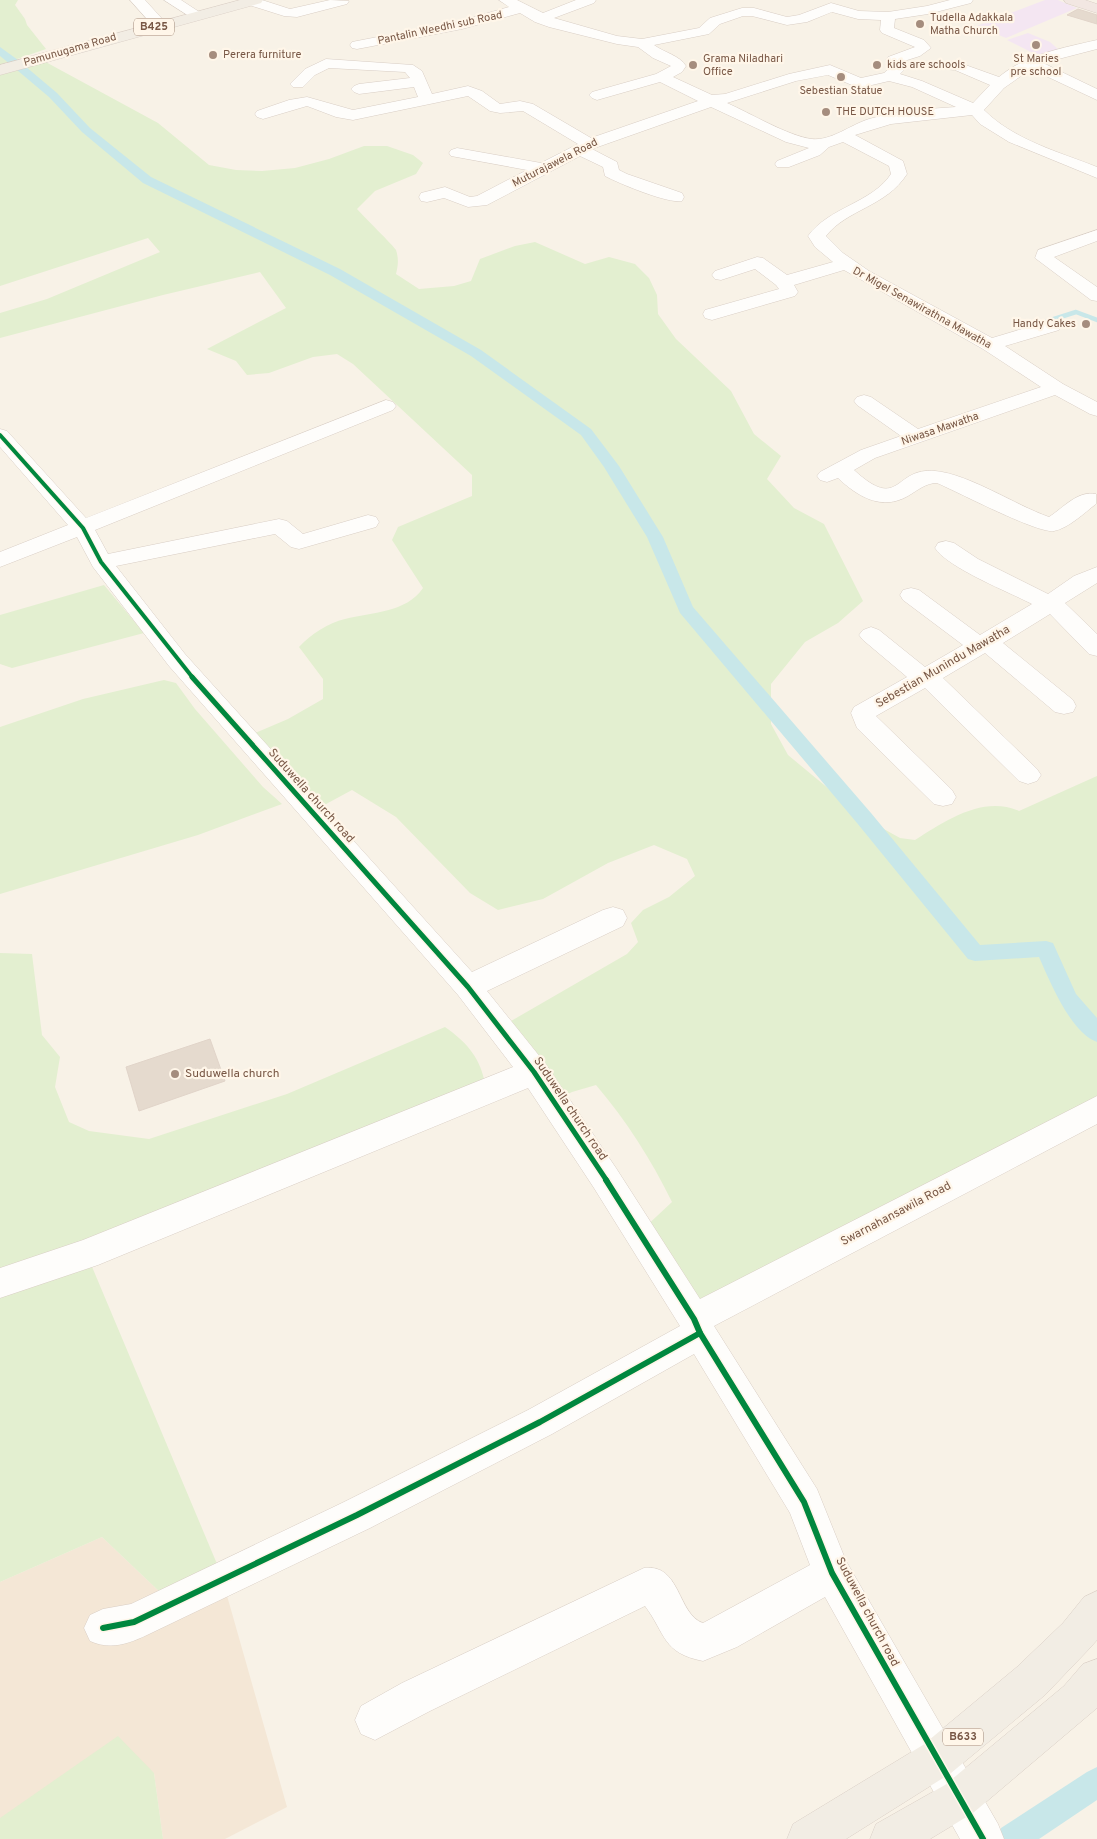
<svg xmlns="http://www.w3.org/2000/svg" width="1097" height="1839" font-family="Overpass,sans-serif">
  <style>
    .residential { fill: #f4e7d6 }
    .education { fill: #f4e6f2 }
    .green { fill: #e3efd0 }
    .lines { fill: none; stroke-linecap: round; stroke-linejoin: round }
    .stream { stroke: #c8e7e9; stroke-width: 4.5 }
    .canal { fill: #c8e7e9; fill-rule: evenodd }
    .building { fill: #e5dace; stroke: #e1d4c9 }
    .minor-casing { stroke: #d9cec5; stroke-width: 1 }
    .major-casing { stroke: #dacfc6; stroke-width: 1 }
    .highway-casing { stroke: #dacfc6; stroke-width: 1 }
    .minor { fill: #fefdfb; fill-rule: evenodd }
    .major { fill: #f2ede4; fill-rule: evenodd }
    .highway { fill: #f2e7e2; fill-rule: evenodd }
    .cycleway-far2-casing { stroke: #fff6e9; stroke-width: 6 }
    .cycleway-far1-casing { stroke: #fff6e9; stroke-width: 8 }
    .cycleway-casing { stroke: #fff6e9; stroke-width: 9 }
    .cycleway-far2 { stroke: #00873e; stroke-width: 4 }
    .cycleway-far1 { stroke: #00873e; stroke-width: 5 }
    .cycleway { stroke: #00873e; stroke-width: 6 }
    .poi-dot { fill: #a58d7e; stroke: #fff6e9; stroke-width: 2 }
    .labels { text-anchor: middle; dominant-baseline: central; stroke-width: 4.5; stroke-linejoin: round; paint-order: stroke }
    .far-poi-label { font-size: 11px; fill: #785745; stroke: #fff6e9; text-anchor: start }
    .shield { fill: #fff6e9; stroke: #a08776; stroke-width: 1 }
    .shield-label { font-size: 11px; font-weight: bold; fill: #785745 }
    .far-street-label { font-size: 11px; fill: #785745; stroke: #fff6e9 }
    .street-label { font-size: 12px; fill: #785745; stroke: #fff6e9 }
    .poi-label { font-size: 12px; fill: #785745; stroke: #fff6e9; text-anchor: start }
  </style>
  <rect width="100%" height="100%" fill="#f8f2e7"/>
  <path class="residential" d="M102,1537L162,1594L220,1571L287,1807L225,1839H163L154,1773L0,1818V1582Z"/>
  <g class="education">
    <path d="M1045,0H1058L1077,8L1006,38L977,26Z"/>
    <path d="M1028,33L1050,42L1059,50L1037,55L1007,40Z"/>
  </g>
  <g class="green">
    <path d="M0,0H18L15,5L25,19L27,25L46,49L0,65Z"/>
    <path d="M42,60L158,123L209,165L236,170L262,171L295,168L329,159L364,146H387L413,155L423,163L416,174L375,191L357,209C363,216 394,246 396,250C399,259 398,266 396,274L419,289L454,286L471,281L480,259L515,246L535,242L585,264L609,257L635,264L649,278L657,295L658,314L676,339L731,391L754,434L781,456L767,479L794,508L824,524L863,601L838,623L805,642L771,684V724L788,755L864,818L900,838L915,840C945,821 983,795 1019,811L1097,776V1101L692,1308L642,1230L672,1202C652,1161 626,1120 596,1085L572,1092L548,1104L492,1032L627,954L638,942L631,923L643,910L669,897L695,876L687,859L654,845L608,863L543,899L498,910L470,893L396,817L352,790L315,810L248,736L288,719L323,699V679L299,647C311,634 328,623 345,619C372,612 406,613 423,588L392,540L398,527L472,496V475L353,364L337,354L313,357L269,373L247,375L236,361L207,349L286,308L260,272L163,295L0,338V313L47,299L160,252L148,238L0,286V72Z"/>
    <path d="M104,585L144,633L12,668L0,664V615Z"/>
    <path d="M164,680L176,683L195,709L263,787L282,804L198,835L0,894V727L83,699Z"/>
    <path d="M0,953L32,954L42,1035L60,1057L55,1087L69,1122L89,1131L149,1139L287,1094L445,1027C464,1040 479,1056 484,1079L82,1243L220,1571L162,1594L102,1537L0,1582Z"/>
    <path d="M118,1736L154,1773L163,1839H0V1818Z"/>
  </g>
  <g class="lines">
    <path class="stream" d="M1029,327L1076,312L1097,320"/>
    <g class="canal">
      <path d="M0,47L18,60L19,62L18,64H10L0,56Z"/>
      <path d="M21,65L25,66L57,93L90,128L151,177L340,269L481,350L591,429L619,466L663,537L693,607L871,813L980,945L1046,941L1053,943L1076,994L1097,1018V1042C1071,1033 1050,982 1039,957L975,961L968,959L857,823L680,613L647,537L604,467L581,435L471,356L330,275L143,183L82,132L49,97L17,70L16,68L17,66Z"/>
      <path d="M1097,1767V1800L1039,1839H997L1001,1828L1087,1772Z"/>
    </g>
  </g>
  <g class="building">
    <path d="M1078,9L1097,15V24L1067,15Z"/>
    <path d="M210,1039L225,1081L139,1111L126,1067Z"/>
  </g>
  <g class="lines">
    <defs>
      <g id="minor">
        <path d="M130,0H145L165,22L167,25L165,28H155Z"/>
        <path d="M164,0H181L204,15L202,18H192Z"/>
        <path d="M245,0H262L290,9L330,0L349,1L347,4L297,17L284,16L246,4Z"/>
        <path d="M499,0H517L543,13L576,0H596L594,3L554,18L617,36L642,39L699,28L710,18L742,8H754L787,17L799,15L831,3L859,11L888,12L927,6L950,0H973L971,3L928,14L895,19L894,28L924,40L931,48L920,56L904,61L908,66L900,74L922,81L973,103L990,85L955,70L934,68L932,65L934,62H957L999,77C1026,54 1063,48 1097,40V49L1043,63L1097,89V100L1031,69L1004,88L984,110C1014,140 1059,152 1097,167V178L1009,142L980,124L972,115L891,124L855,135L903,161L907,174C886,207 847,209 826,236L843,253L869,271L992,338L1052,320L1059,322L1061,326L1059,330L1005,346L1063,384L1097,402V416L1090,414L1055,395L875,458L854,470C901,513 893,467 935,471C969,474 1015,505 1049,517C1063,508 1078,490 1096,494V504C1084,513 1069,528 1054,531C1038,534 958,492 937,483C926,483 918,490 908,496C882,511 858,497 838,478L827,482L820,480L817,476L820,472L861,450L901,436L857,405L854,401L857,397L864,395L871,397L918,429L1041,387L983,349L844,270L794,285L798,292L795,296L712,320L705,318L703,314L705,310L779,289L776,285L755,269L721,280L715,279L712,275L715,271L757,257L763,258L787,275L833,262L815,247L808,236C829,207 872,203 891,174L889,166L843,142L829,147L820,155L789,167H777L775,164L777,161L809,148L786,142L711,107L592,149L617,162L619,170L627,174L682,193L684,197L682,201C668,204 618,183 605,176L603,167L580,156L487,205L468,207L444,198L427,202L421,201L419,197L421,193L445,187L470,197L477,196L527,170L451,156L449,153L451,150L457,148L541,163L578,144L523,111L500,113L490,111L468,96L353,120L336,117L307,106L263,119L257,117L255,114L257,111L289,100L307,97L353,110L418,97L414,87L359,94L354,92L351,89L354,86L359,84L410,78L405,72L329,68L315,75L303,87H293L290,84L305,69L326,59L413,65L422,71L432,94L468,86L482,91L500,104L520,101L533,104L591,138L698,101L660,82L597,100L592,98L589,95L592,92L656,74L671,66L653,58L638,47L617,44L549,27L535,22L520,13L462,29L357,49L352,48L350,45L352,42L357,41L460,21L509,7ZM832,12L858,19L881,20L880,30L882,33L915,47L888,57L886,60L892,66L884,73L861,78L830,65L789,74L725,94L712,95L673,77L682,72L686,66C679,55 665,53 654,45L709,34L720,24L743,16H752L787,25L807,22ZM828,75L859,88L889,81L912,87L956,107C927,109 897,111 869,119C850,125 831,141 812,139C788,136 750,113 727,103L796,81Z"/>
        <path d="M1097,230V241L1054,257L1097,287V301L1091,300L1035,258L1038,250Z"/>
        <path d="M386,400L393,402L396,406L393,410L95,530L108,554L279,519L287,521L303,534L368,515L376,517L379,522L376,527L299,549L291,547L275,534L116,566L185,654L472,972L603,910L613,907L623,910L627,918L623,926L487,991L545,1063L616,1168L700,1299L1097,1096V1124L714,1326L817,1489L846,1561L998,1824L1004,1839H960L825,1597L737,1647L703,1661C662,1653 666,1634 645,1606L430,1711L375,1740L361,1734L355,1720L361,1706L402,1683L644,1568C681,1563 677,1614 703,1623L810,1565L790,1513L694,1354L552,1434L370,1528L147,1635C128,1644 110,1650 90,1641L84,1628L90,1615L103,1609L131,1604L344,1502L528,1410L680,1326L594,1188L528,1088L98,1265L0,1298V1268L83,1240L513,1067L458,995L169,666L93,567L77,537L0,567V552L68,525L0,447V429L7,431L86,518Z"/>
        <path d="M946,541L954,543L978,559L1048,594L1074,576L1097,567V583L1065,603L1097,634V656L1089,654L1050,614L1003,643L1073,700L1076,706L1073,712L1064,714L1055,712L985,653L943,678L1037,769L1041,775L1037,781L1028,784L1019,781L925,688L876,716L952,790L956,797L952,804L943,806L934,804L857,728L851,713L854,707L907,677L863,640L859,635L863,630L871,627L879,630L925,667L963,645L903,600L900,595L903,590L911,588L919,590L980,635L1032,604C1009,592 948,568 935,548L938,543Z"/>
      </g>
      <g id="major">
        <path d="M240,0H263L261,3L0,75V65Z"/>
        <path d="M1097,1591V1640L1089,1649L1045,1695L951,1773L846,1839H787L793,1824L923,1745L1017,1667L1063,1623L1084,1597Z"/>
        <path d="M1097,1659V1708L973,1813L930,1839H870L876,1824L945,1785L1064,1686L1083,1664Z"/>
      </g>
      <path id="highway" d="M1064,0H1085L1097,4V13L1066,3Z"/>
    </defs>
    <use href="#minor" class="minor-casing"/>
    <use href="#major" class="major-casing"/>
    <use href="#highway" class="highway-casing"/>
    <use href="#minor" class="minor"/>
    <use href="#major" class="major"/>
    <use href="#highway" class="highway"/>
    <defs>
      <path id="cycleway-far2" d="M0,435L83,528L101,562L193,678"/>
      <path id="cycleway-far1" d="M192,677L468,987L534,1072L607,1181"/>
      <g id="cycleway">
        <path d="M606,1180L694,1319L700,1333L804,1502L832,1573L983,1839"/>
        <path d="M103,1628L134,1622L357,1515L540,1422L700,1333"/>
      </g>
    </defs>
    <use href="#cycleway-far2" class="cycleway-far2-casing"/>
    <use href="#cycleway-far1" class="cycleway-far1-casing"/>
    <use href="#cycleway" class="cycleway-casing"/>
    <use href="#cycleway-far2" class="cycleway-far2"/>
    <use href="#cycleway-far1" class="cycleway-far1"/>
    <use href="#cycleway" class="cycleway"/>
  </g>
  <g class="poi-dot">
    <circle cx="920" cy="24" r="5"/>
    <circle cx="1036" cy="45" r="5"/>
    <circle cx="213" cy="55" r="5"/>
    <circle cx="693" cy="65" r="5"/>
    <circle cx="877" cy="65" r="5"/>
    <circle cx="841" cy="77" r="5"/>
    <circle cx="826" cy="112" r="5"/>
    <circle cx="1086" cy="324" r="5"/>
    <circle cx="175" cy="1074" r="5"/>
  </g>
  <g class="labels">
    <g class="far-poi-label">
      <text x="930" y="18">Tudella Adakkala<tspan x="930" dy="13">Matha Church</tspan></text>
      <text x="223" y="55">Perera furniture</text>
      <text x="703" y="59">Grama Niladhari<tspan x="703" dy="13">Office</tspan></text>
      <text x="1036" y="59" text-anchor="middle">St Maries<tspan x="1036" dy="13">pre school</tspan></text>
      <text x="887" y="65">kids are schools</text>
      <text x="841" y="91" text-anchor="middle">Sebestian Statue</text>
      <text x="836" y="112">THE DUTCH HOUSE</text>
      <text x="1076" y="324" text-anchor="end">Handy Cakes</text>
    </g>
    <g class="shield">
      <rect x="134" y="18.5" width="40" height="17" rx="4"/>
      <rect x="943" y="1728.5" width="40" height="17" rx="4"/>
    </g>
    <g class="shield-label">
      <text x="154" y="27">B425</text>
      <text x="963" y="1737">B633</text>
    </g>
    <g class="far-street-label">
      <text transform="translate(440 28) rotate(-12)">Pantalin Weedhi sub Road</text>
      <text transform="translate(70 50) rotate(-16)">Pamunugama Road</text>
      <text transform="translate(555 163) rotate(-27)">Muturajawela Road</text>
      <text transform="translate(922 308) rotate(29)">Dr Migel Senawirathna Mawatha</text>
      <text transform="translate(940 429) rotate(-19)">Niwasa Mawatha</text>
    </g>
    <g class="street-label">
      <text transform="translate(943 667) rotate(-30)">Sebestian Munindu Mawatha</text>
      <text transform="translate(311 796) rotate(48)">Suduwella church road</text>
      <text transform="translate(570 1109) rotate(56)">Suduwella church road</text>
      <text transform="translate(896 1214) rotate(-28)">Swarnahansawila Road</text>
      <text transform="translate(867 1612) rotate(62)">Suduwella church road</text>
    </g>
    <g class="poi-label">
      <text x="185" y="1074">Suduwella church</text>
    </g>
  </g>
</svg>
